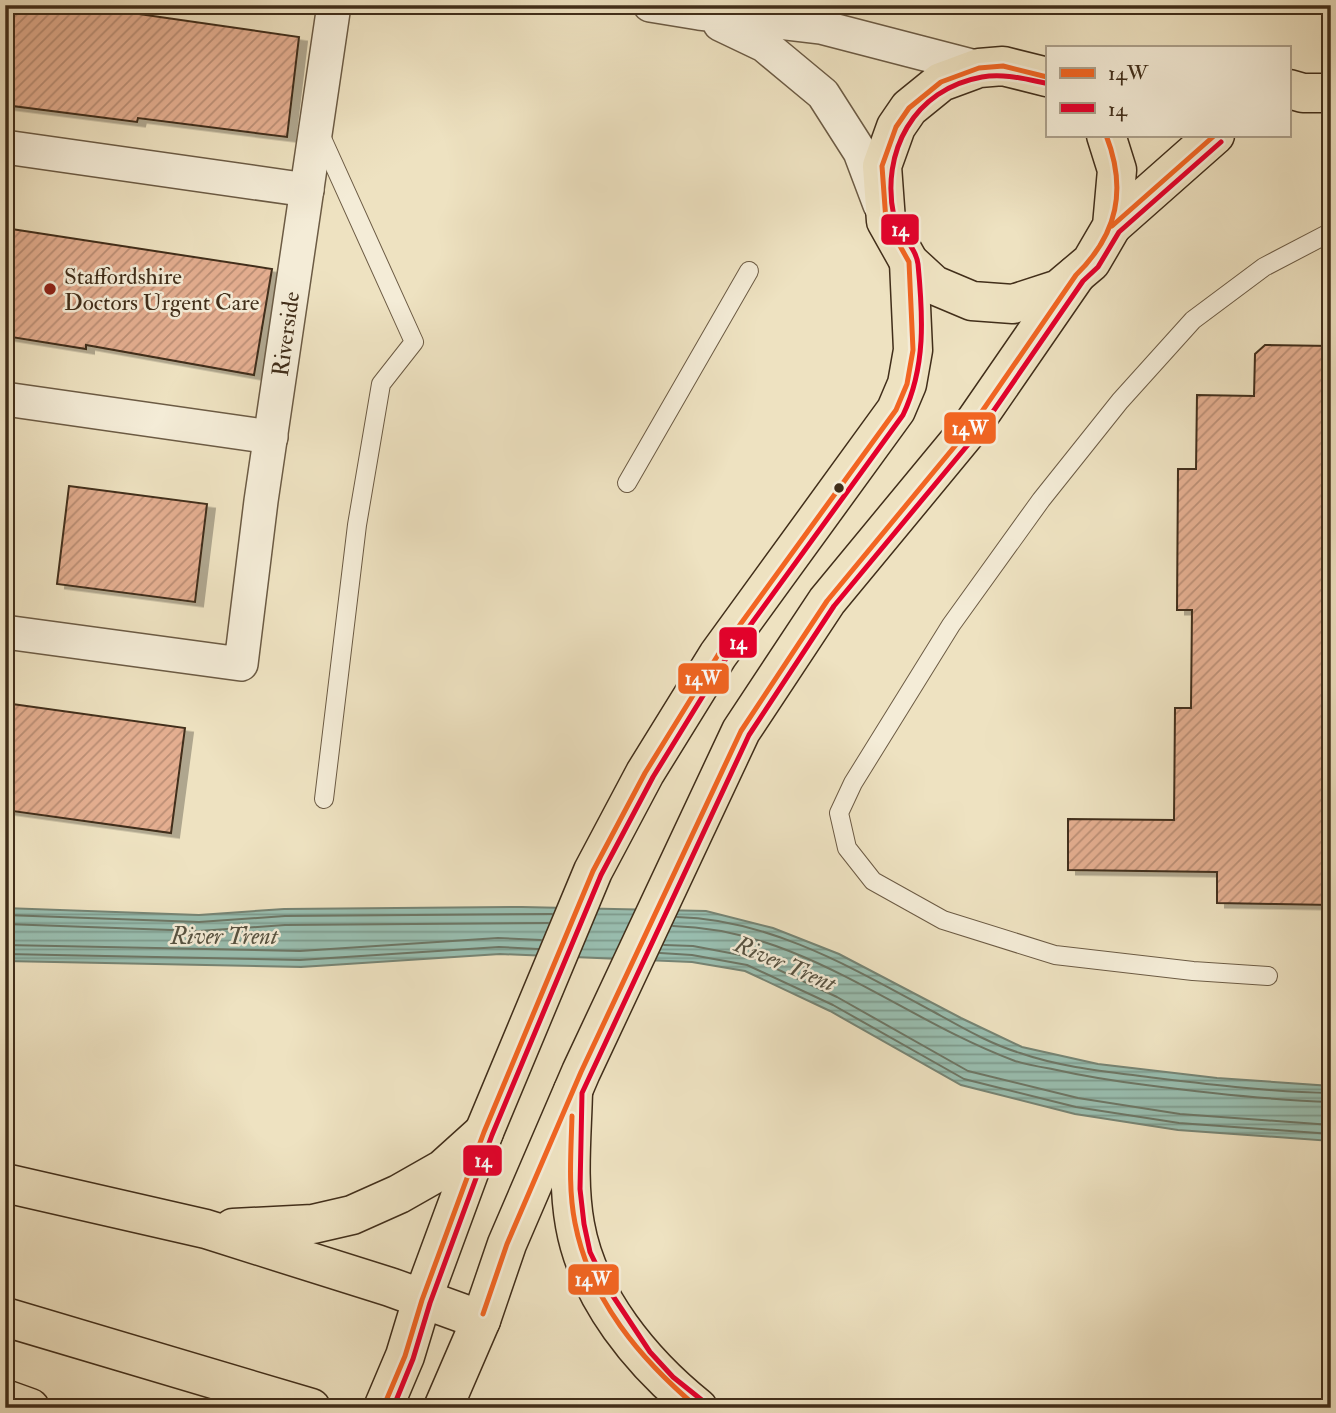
<svg xmlns="http://www.w3.org/2000/svg" width="1336" height="1413" font-family="'IM FELL Double Pica',serif">
  <style>
    .water { fill: url(#water-rules); stroke: #768474; stroke-width: 2 }
    .lines { fill: none; stroke-linecap: round; stroke-linejoin: round }
    .shore { stroke: #6d7665; stroke-width: 2 }
    .building { fill: url(#building-hatch); stroke: #412e1a; stroke-width: 2; filter: url(#shadow) }
    .service-casing { stroke: #6c5b44; stroke-width: 20 }
    .minor-casing { stroke: #6c5b44; stroke-width: 36 }
    .primary-casing { stroke: #412e1a; stroke-width: 41 }
    .trunk-casing { stroke: #412e1a; stroke-width: 41 }
    .service { stroke: #f4ecd7; stroke-width: 18 }
    .minor { stroke: #f4ecd7; stroke-width: 33 }
    .primary { stroke: #eee2c1; stroke-width: 38 }
    .trunk { stroke: #eee2c1; stroke-width: 38 }
    .bus-1-casing { stroke: #f4ecd7; stroke-width: 10 }
    .bus-2-casing { stroke: #f4ecd7; stroke-width: 10 }
    .bus-1 { stroke: #f26522; stroke-width: 5 }
    .bus-2 { stroke: #e4002b; stroke-width: 5 }
    .poi-dot { fill: #8f2418; stroke: #f4ecd7; stroke-width: 2.5 }
    .bus-dot { fill: #412e1a; stroke: #f4ecd7; stroke-width: 2.5 }
    .labels { text-anchor: middle; dominant-baseline: central; stroke-width: 5; stroke-linejoin: round; paint-order: stroke }
    .poi-label { font-size: 23px; fill: #412e1a; stroke: #f4ecd7; text-anchor: start }
    .street-label { font-size: 23px; fill: #412e1a; stroke: #f4ecd7 }
    .water-label { font-size: 24px; font-style: italic; fill: #575240; stroke: #f4ecd7 }
    .line-badge { stroke: #f4ecd7; stroke-width: 2.5 }
    .badge-label { font-size: 19px; text-anchor: middle; font-weight: bold; fill: #fff }
  </style>
  <defs>
    <pattern id="water-rules" width="6" height="5" patternUnits="userSpaceOnUse" patternTransform="scale(1.75)"><rect width="6" height="5" fill="#99beb0"/><path d="M0 2.5h6" fill="none" stroke="#7e9b8e"/></pattern>
    <pattern id="building-hatch" width="6" height="6" patternUnits="userSpaceOnUse" patternTransform="scale(1.75)"><rect width="6" height="6" fill="#e4ae90"/><path d="M-1 1l2-2M0 6l6-6M5 7l2-2" fill="none" stroke="#ba8e75"/></pattern>
    <filter id="shadow"><feDropShadow dx="8" dy="4.5" stdDeviation="0" flood-color="#0004"/></filter>
  </defs>
  <rect width="100%" height="100%" fill="#eee2c1"/>
  <filter id="stains"><feTurbulence type="fractalNoise" baseFrequency=".00286" numOctaves="4"/><feColorMatrix values="0 0 0 0 .2 0 0 0 0 .09 0 0 0 0 .02 0 0 0 .5 -.17"/></filter>
  <radialGradient id="worn" r=".72"><stop offset=".6" stop-color="#630" stop-opacity="0"/><stop offset="1" stop-color="#630" stop-opacity=".3"/></radialGradient>
  <path class="water" d="M522,907L706,911L773,928L839,954L961,1018L1022,1047L1098,1064L1217,1078L1331,1086V1141L1178,1130L1075,1114L961,1085L830,1011L745,971L692,962L500,954L301,967L5,961V908L199,915L284,909Z"/>
  <g class="lines">
    <g class="shore">
      <path d="M5,915L199,922L285,916L552,914"/>
      <path d="M677,917C770,919 854,969 934,1012C961,1027 990,1044 1020,1053C1063,1068 1111,1072 1156,1078C1214,1085 1273,1092 1331,1093"/>
      <path d="M5,924L199,931L285,925L548,923"/>
      <path d="M673,926C803,929 899,1018 1015,1061C1027,1065 1040,1067 1052,1069C1083,1076 1114,1081 1146,1085C1207,1093 1269,1100 1331,1102"/>
      <path d="M5,945L300,951L498,938L541,940"/>
      <path d="M664,945L693,946L751,957L837,997L968,1071L1078,1098L1180,1114L1331,1125"/>
      <path d="M660,953L692,955L747,965L833,1005L964,1079L1076,1107L1179,1123L1331,1134"/>
      <path d="M5,954L300,960L499,947L538,949"/>
    </g>
  </g>
  <g class="building">
    <path d="M5,5H76L299,37L287,137L138,118L137,122L5,105Z"/>
    <path d="M5,228L272,269L254,375L86,345V349L5,336Z"/>
    <path d="M1265,345L1331,346V905L1217,903V872L1068,870V819L1174,820L1175,708H1191L1192,610H1177L1178,469H1196L1197,395L1254,396L1255,354Z"/>
    <path d="M69,486L207,504L195,602L57,584Z"/>
    <path d="M5,703L185,728L171,833L5,810Z"/>
  </g>
  <g class="lines">
    <defs>
      <g id="service">
        <path d="M320,134L414,342L381,384L357,525L324,799"/>
        <path d="M627,483L749,271"/>
        <path d="M1268,976L1193,971L1055,955L943,920L873,881L847,848L839,813L853,783L951,625L1041,500L1120,401L1193,320L1264,267L1331,232"/>
      </g>
      <g id="minor">
        <path d="M650,5L699,13L821,27L979,68"/>
        <path d="M720,24L764,45L823,94L860,152L880,205"/>
        <path d="M5,147L307,190"/>
        <path d="M5,399L271,437"/>
        <path d="M5,632L241,664L261,501L334,5"/>
      </g>
      <g id="primary">
        <path d="M1047,77L1003,66L979,68L941,82L909,108L896,127L882,166L886,221L909,262L934,285L972,301L1013,304L1059,289L1091,262L1112,226L1117,170L1106,135"/>
        <path d="M1289,89L1303,93H1331"/>
        <path d="M1112,226L1215,135"/>
        <path d="M383,1408L405,1356L422,1300L484,1132L593,871L645,773L718,655L896,410L907,384L913,350L909,262"/>
        <path d="M443,1408L481,1320L507,1244L581,1072L741,731L827,601L974,423L1076,275"/>
      </g>
      <g id="trunk">
        <path d="M573,1091C572,1135 567,1181 575,1225C588,1298 642,1363 698,1408"/>
        <path d="M5,1183L206,1229L390,1287L481,1320"/>
        <path d="M233,1228L313,1224L352,1215L399,1194L443,1169L484,1132"/>
        <path d="M5,1317L311,1408"/>
        <path d="M5,1399L30,1408"/>
      </g>
    </defs>
    <use href="#service" class="service-casing"/>
    <use href="#minor" class="minor-casing"/>
    <use href="#primary" class="primary-casing"/>
    <use href="#trunk" class="trunk-casing"/>
    <use href="#service" class="service"/>
    <use href="#minor" class="minor"/>
    <use href="#primary" class="primary"/>
    <use href="#trunk" class="trunk"/>
    <defs>
      <g id="bus-1">
        <path d="M1112,226L1215,135"/>
        <path d="M572,1116C571,1152 568,1188 575,1223C590,1300 640,1359 698,1408"/>
        <path d="M483,1314L507,1244L581,1072L741,731L827,601L974,423L1076,275C1118,234 1127,189 1106,135"/>
        <path d="M383,1408L405,1356L422,1300L484,1132L593,871L645,773L718,655L896,410L907,384L913,350L909,262L886,221L882,166L896,127L909,108L941,82L979,68L1003,66L1047,77"/>
      </g>
      <g id="bus-2">
        <path d="M703,1401L673,1377L650,1352L607,1287L590,1252L584,1224L580,1189L582,1093L749,735L834,606L981,429L1083,281L1098,267L1119,232L1221,142"/>
        <path d="M393,1408L413,1359L430,1303L492,1135L601,875L653,777L725,660L903,415C926,367 923,316 918,264C916,247 898,233 894,217C880,152 914,89 982,77C1003,73 1025,79 1045,83"/>
      </g>
    </defs>
    <use href="#bus-1" class="bus-1-casing"/>
    <use href="#bus-2" class="bus-2-casing"/>
    <use href="#bus-1" class="bus-1"/>
    <use href="#bus-2" class="bus-2"/>
  </g>
  <circle class="poi-dot" cx="50" cy="289" r="7"/>
  <circle class="bus-dot" cx="839" cy="488" r="6"/>
  <g class="labels">
    <g class="poi-label">
      <text x="64" y="276">Staffordshire<tspan x="64" dy="26">Doctors Urgent Care</tspan></text>
    </g>
    <g class="street-label">
      <text transform="translate(286 334) rotate(-82)">Riverside</text>
    </g>
    <g class="water-label">
      <text x="224" y="936">River Trent</text>
      <text transform="translate(785 964) rotate(23)">River Trent</text>
    </g>
  </g>
  <g class="line-badge">
    <rect x="880" y="213" width="40" height="33" rx="7" fill="#e4002b"/>
    <rect x="943" y="411" width="54" height="34" rx="7" fill="#f26522"/>
    <rect x="718" y="626" width="40" height="33" rx="7" fill="#e4002b"/>
    <rect x="677" y="662" width="53" height="33" rx="7" fill="#f26522"/>
    <rect x="462" y="1144" width="41" height="33" rx="7" fill="#e4002b"/>
    <rect x="567" y="1263" width="53" height="33" rx="7" fill="#f26522"/>
  </g>
  <g class="badge-label">
    <text x="900" y="236">14</text>
    <text x="970" y="435">14W</text>
    <text x="738" y="649">14</text>
    <text x="703" y="685">14W</text>
    <text x="483" y="1167">14</text>
    <text x="593" y="1286">14W</text>
  </g>
  <rect width="1336" height="1413" fill="none" stroke="#eee2c1" stroke-width="28"/>
  <rect x="7" y="7" width="1322" height="1399" fill="none" stroke="#412e1a" stroke-width="3.5"/>
  <rect x="14" y="14" width="1308" height="1385" fill="none" stroke="#412e1a" stroke-width="2"/>
  <rect x="1046" y="46" width="245" height="91" fill="#f4ecd7" stroke="#aca08b" stroke-width="2"/>
  <rect x="1060" y="68" width="35" height="10" fill="#f26522" stroke="#aca08b" stroke-width="2"/>
  <text x="1108" y="80" font-size="21" fill="#412e1a">14W</text>
  <rect x="1060" y="103" width="35" height="10" fill="#e4002b" stroke="#aca08b" stroke-width="2"/>
  <text x="1108" y="116" font-size="21" fill="#412e1a">14</text>
  <rect width="100%" height="100%" filter="url(#stains)"/>
  <rect width="100%" height="100%" fill="url(#worn)"/>
</svg>
